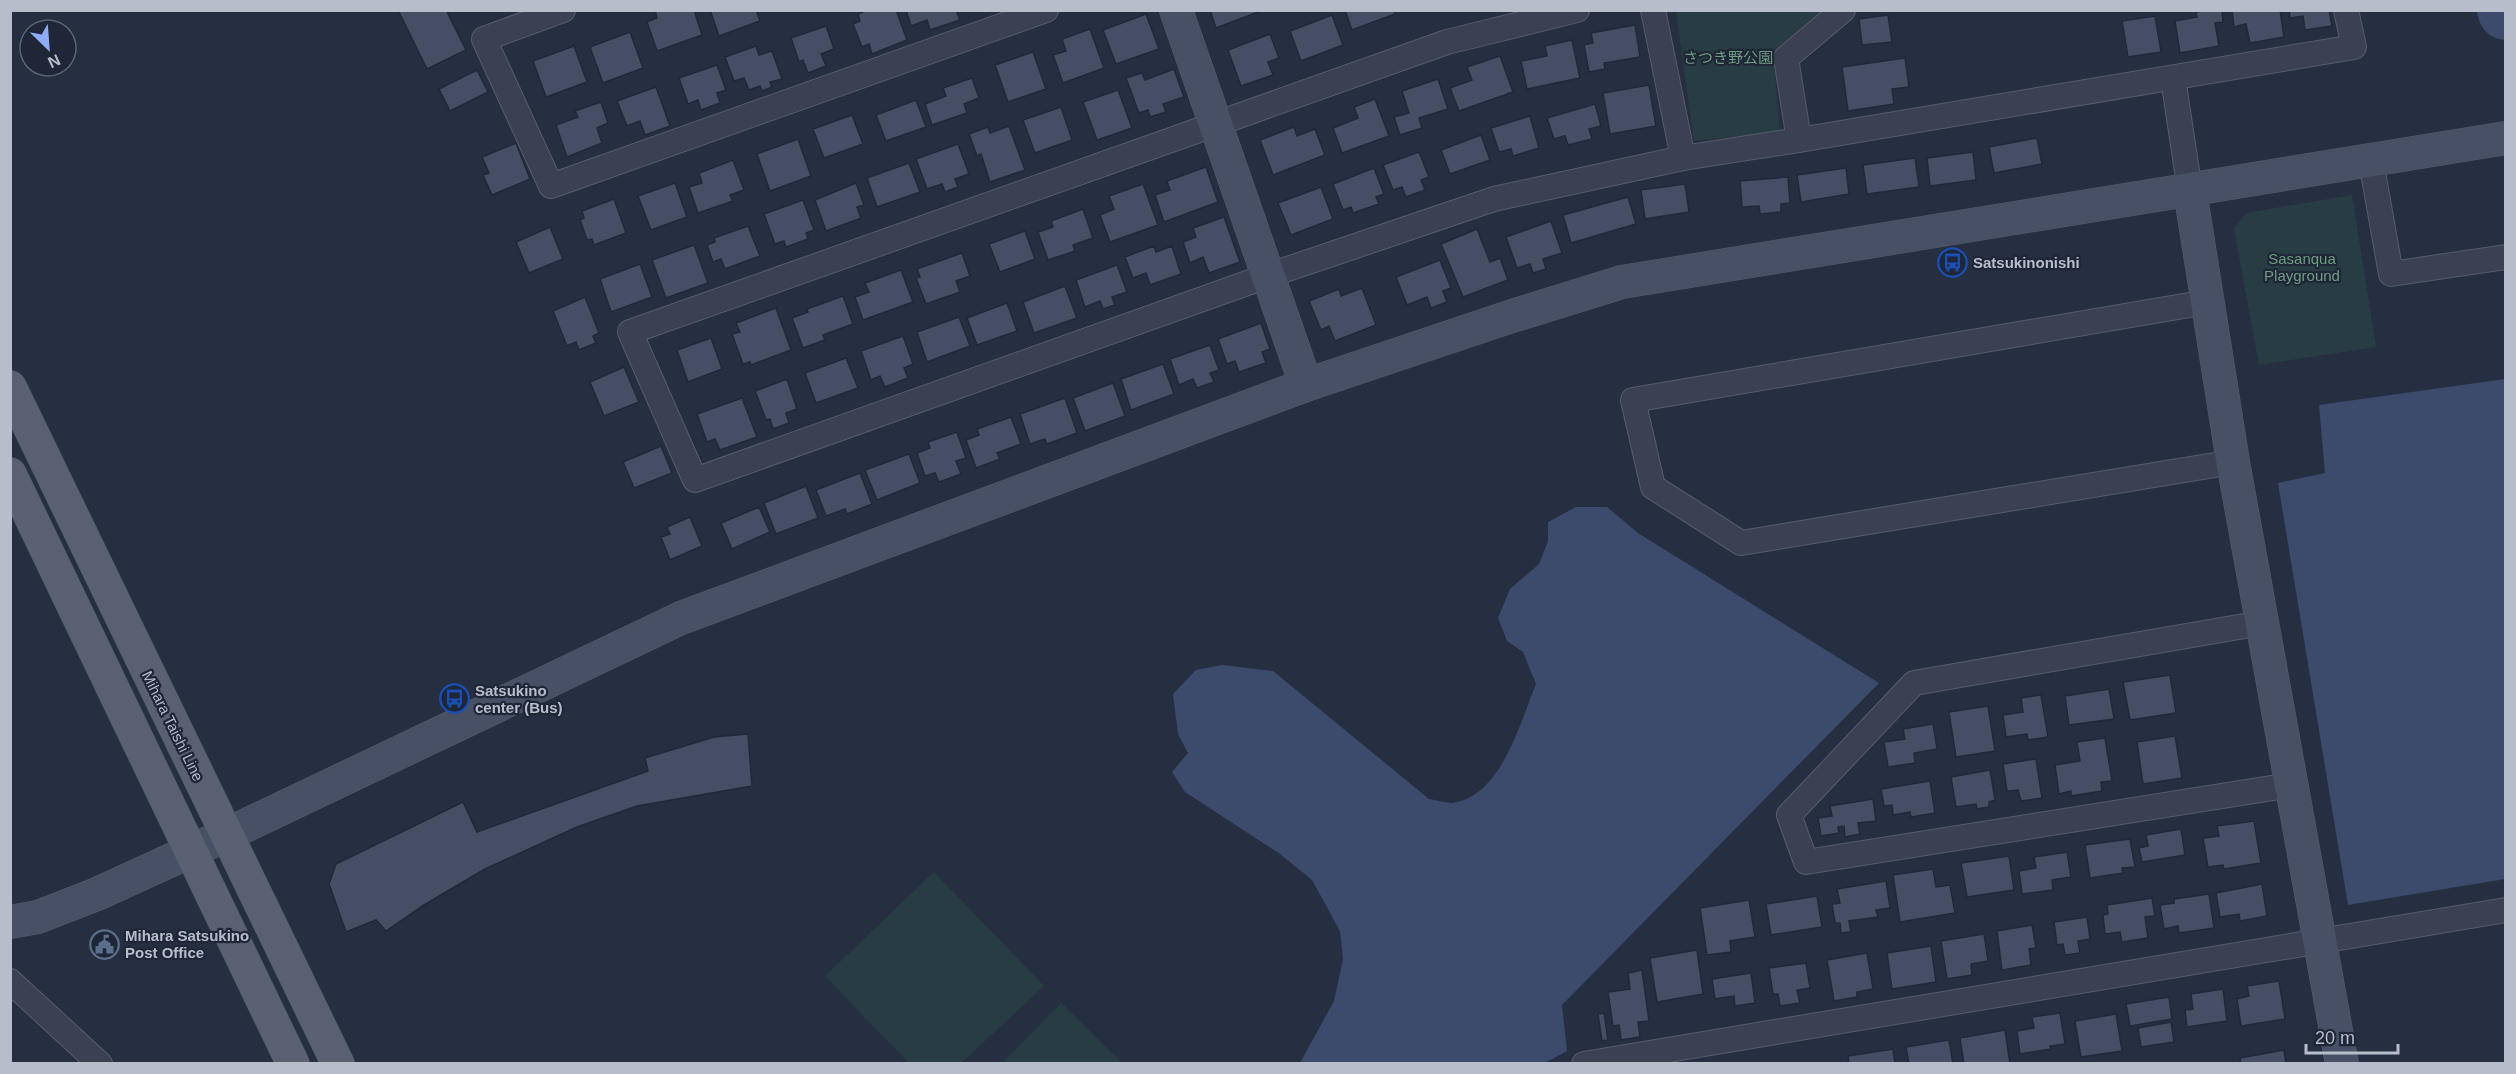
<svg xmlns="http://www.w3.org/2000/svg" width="2516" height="1074" font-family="Arial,'Noto Sans JP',sans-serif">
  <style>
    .green { fill: #283d43 }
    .water { fill: #3c4a6b }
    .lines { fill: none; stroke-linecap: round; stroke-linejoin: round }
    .river { stroke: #3c4a6b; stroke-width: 56 }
    .building { fill: #454e64; stroke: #212839; stroke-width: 1.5 }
    .street-casing { stroke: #565c6c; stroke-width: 26 }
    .secondary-casing { stroke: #565c6c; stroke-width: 34 }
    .primary-casing { stroke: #444a5b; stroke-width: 34 }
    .street { stroke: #3b4152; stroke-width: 24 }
    .secondary { stroke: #485065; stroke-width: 33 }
    .primary { stroke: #596072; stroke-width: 33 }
    .labels { text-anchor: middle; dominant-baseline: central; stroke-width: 4.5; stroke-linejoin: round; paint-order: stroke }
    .park-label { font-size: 15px; fill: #6e9d7f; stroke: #1f2637 }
    .poi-label { font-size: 15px; font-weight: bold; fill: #b8bdcc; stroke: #1f2637; text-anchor: start }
    .street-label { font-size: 15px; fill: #b8bdcc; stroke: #1f2637 }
  </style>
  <rect width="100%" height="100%" fill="#262f42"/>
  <g class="green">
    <path d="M1676,11H1823L1773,51L1780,132L1694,141Z"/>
    <path d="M2352,195L2376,347L2259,365L2234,229L2246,213Z"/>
    <path d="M934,872L1044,986L961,1063H909L825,976Z"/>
    <path d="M1061,1003L1122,1063H1002Z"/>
  </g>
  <g class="water">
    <path d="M2505,379V879L2348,905L2278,483L2325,473L2319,405Z"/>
    <path d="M1576,507H1607L1638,533L1879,683L1562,1005L1567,1051L1543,1064L1300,1063L1334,1001L1343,959L1340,931L1312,880L1280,854L1185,792L1172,772L1188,753L1178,734L1173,694L1196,670L1222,665L1273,671L1429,799C1436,800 1445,803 1452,803C1501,797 1520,723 1536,684L1523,652L1507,641L1498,618L1510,589L1539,564L1548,541V522Z"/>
  </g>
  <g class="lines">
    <path class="river" d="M2505,10L2506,12"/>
  </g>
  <g class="building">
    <path d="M398,10H446L466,50L427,69Z"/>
    <path d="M655,10H694L702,35L657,51L647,22L657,18Z"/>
    <path d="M710,10H756L760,21L719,36Z"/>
    <path d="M868,10H896L907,40L872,54L869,44L862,47L853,24L860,21L858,14Z"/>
    <path d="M906,10H956L960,20L930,30L927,20L911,26Z"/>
    <path d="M1210,10H1260L1261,11L1216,28Z"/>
    <path d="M1345,10H1393L1395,14L1352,30Z"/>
    <path d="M2208,10H2222L2223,22L2215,23L2219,46L2180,53L2175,21L2197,17L2196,12Z"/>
    <path d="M2232,10H2280L2284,37L2250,43L2246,24L2234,27Z"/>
    <path d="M2289,10H2329L2332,26L2305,30L2303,16L2290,18Z"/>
    <path d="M1146,14L1159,49L1116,64L1103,30Z"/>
    <path d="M1332,15L1343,45L1301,61L1290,31Z"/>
    <path d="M1888,15L1892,42L1862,45L1859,19Z"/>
    <path d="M2155,16L2161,52L2128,57L2122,21Z"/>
    <path d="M1635,25L1640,57L1604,63L1605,69L1589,72L1584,45L1593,43L1591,33Z"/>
    <path d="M826,26L834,49L821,54L826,66L808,73L803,60L799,62L791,38Z"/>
    <path d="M1090,29L1104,68L1063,83L1053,55L1066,51L1062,39Z"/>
    <path d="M630,32L643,68L603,83L590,47Z"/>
    <path d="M1270,34L1279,58L1268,62L1273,75L1241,86L1228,50Z"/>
    <path d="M1572,40L1580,78L1527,89L1521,61L1547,56L1545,46Z"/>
    <path d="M574,46L587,82L546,97L533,61Z"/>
    <path d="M756,46L759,55L772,51L782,79L770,82L772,87L762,91L760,86L749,90L744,78L734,81L725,57Z"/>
    <path d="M1033,52L1046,89L1008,102L995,65Z"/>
    <path d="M1500,56L1513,92L1459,111L1450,88L1472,80L1467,67Z"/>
    <path d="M1905,58L1909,87L1892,89L1894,104L1848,111L1842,67Z"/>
    <path d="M717,65L726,90L717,93L720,103L701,110L698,100L688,104L679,78Z"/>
    <path d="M1174,69L1184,97L1163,104L1166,112L1150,117L1148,110L1139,113L1126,78L1142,73L1145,80Z"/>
    <path d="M477,70L488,92L450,111L439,89Z"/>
    <path d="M972,78L979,98L964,104L967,113L932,125L925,104L946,96L943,88Z"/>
    <path d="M1438,79L1448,109L1419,118L1422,128L1400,135L1394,117L1409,113L1402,91Z"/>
    <path d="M1649,85L1656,126L1610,134L1603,93Z"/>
    <path d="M656,87L670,126L645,135L640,121L627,126L617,101Z"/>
    <path d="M1118,90L1132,128L1097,140L1083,102Z"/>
    <path d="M1375,99L1389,136L1342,153L1333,128L1358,118L1354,107Z"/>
    <path d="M916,100L926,127L886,141L876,115Z"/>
    <path d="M601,102L608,123L597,128L602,143L567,157L556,125L578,117L575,111Z"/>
    <path d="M1595,104L1601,126L1589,129L1592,139L1568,145L1565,136L1554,139L1547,118Z"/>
    <path d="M1061,107L1072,140L1035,153L1023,120Z"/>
    <path d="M852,115L863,144L824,158L813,129Z"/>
    <path d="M1530,116L1539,148L1513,156L1511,149L1499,152L1491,128Z"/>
    <path d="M1009,126L1025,170L990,182L981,154L977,156L969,134L988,127L990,133Z"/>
    <path d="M1294,127L1297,136L1315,129L1325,155L1273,175L1260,140Z"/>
    <path d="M1481,135L1490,160L1450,174L1441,150Z"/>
    <path d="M2037,138L2042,164L1994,173L1989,147Z"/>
    <path d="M798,139L811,176L770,191L757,154Z"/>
    <path d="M516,143L530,179L492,195L483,175L489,173L482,157Z"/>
    <path d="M958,144L969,174L955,179L958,187L945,192L942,184L927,189L916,159Z"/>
    <path d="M1419,152L1429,177L1421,180L1425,190L1406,197L1402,187L1393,190L1383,165Z"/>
    <path d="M1973,152L1976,180L1930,186L1927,158Z"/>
    <path d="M1915,158L1919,187L1867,194L1863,165Z"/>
    <path d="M733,160L744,190L730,195L733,201L698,213L689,187L702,183L699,173Z"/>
    <path d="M909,163L920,192L877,207L867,178Z"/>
    <path d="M1206,167L1218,202L1164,222L1155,195L1170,190L1167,181Z"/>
    <path d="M1374,168L1384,194L1376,197L1379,204L1353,213L1351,207L1343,210L1333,184Z"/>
    <path d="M1846,168L1849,194L1801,202L1797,175Z"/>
    <path d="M1788,177L1790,203L1781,204V212L1760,214L1759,206L1742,207L1740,181Z"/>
    <path d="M675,183L687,217L651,230L638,196Z"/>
    <path d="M856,183L864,205L857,207L861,218L826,231L815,200Z"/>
    <path d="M1143,184L1158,225L1110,242L1100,215L1114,209L1109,196Z"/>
    <path d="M1685,184L1689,212L1645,219L1641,190Z"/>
    <path d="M1321,187L1333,219L1291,235L1278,203Z"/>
    <path d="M1628,197L1636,224L1571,243L1563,215Z"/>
    <path d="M614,199L626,233L594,245L592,239L587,240L580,220L584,218L582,211Z"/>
    <path d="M803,200L814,230L806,233L808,239L786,247L784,241L775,244L764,214Z"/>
    <path d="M1083,209L1093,238L1073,245L1075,251L1048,260L1038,232L1053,227L1051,221Z"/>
    <path d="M1224,217L1240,262L1209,273L1203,257L1190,263L1183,242L1196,237L1193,228Z"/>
    <path d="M1551,221L1562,253L1543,259L1546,269L1533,273L1530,264L1517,268L1506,237Z"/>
    <path d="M748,226L760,256L725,269L721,259L713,262L707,245L715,242L714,238Z"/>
    <path d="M550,227L563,259L529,273L516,242Z"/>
    <path d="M1477,229L1490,262L1500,258L1508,280L1463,297L1441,244Z"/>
    <path d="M1025,231L1035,259L1000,272L989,244Z"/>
    <path d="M694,245L708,283L666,298L652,260Z"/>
    <path d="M1154,246L1156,252L1172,246L1181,274L1150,285L1146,273L1133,278L1125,257Z"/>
    <path d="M962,253L970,276L956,281L960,292L926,304L916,278L920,277L917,269Z"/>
    <path d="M1440,260L1451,288L1443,291L1447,302L1431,308L1427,297L1407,305L1396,277Z"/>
    <path d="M640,264L652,297L611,312L600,279Z"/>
    <path d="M1117,265L1127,292L1112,297L1115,305L1103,309L1100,301L1085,307L1076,280Z"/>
    <path d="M901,270L913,302L863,320L855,297L869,292L865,283Z"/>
    <path d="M1065,286L1077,318L1034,333L1023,302Z"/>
    <path d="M1362,288L1376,325L1335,341L1329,326L1321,330L1309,301L1339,289L1341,296Z"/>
    <path d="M843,296L853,324L823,335L825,340L803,348L792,318L808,312L807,309Z"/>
    <path d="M585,297L599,333L593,336L596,343L579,350L576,342L567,346L553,311Z"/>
    <path d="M1007,303L1017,331L977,345L967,318Z"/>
    <path d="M776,308L791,350L751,365L750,362L743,364L732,334L740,332L736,323Z"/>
    <path d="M959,317L970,346L927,362L917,332Z"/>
    <path d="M1261,323L1270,349L1262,352L1266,363L1239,372L1235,361L1227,364L1218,339Z"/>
    <path d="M903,336L913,364L904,368L908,378L885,387L880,376L871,380L861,351Z"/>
    <path d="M711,338L722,369L688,382L677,350Z"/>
    <path d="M1210,345L1219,370L1210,373L1214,382L1197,388L1193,379L1179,385L1170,359Z"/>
    <path d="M846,358L858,388L816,403L805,373Z"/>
    <path d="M1163,364L1174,394L1131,410L1121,379Z"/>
    <path d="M624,367L639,402L604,416L590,382Z"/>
    <path d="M787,379L797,409L786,413L789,423L773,429L770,419L766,420L755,391Z"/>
    <path d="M1113,383L1125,416L1085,431L1073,398Z"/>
    <path d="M742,398L757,437L720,450L715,439L707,442L697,414Z"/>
    <path d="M1065,398L1077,433L1047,444L1045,439L1030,444L1020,414Z"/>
    <path d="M1011,417L1021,444L997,453L1000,459L976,468L966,440L979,435L977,429Z"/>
    <path d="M957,432L966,458L956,461L961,474L939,482L935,473L925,476L917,453L930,448L928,442Z"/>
    <path d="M661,446L672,473L634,488L623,462Z"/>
    <path d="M909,454L920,483L877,500L865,470Z"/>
    <path d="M860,473L872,504L847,514L845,509L826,516L816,490Z"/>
    <path d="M806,486L818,518L776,534L764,503Z"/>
    <path d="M759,507L770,532L732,549L721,523Z"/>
    <path d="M690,517L702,546L670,560L661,537L670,534L667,527Z"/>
    <path d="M2170,675L2176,713L2130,720L2123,682Z"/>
    <path d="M2109,689L2114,719L2069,725L2065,696Z"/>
    <path d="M2041,695L2048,737L2028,740L2027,734L2006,737L2003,715L2023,712L2021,698Z"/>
    <path d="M1988,706L1995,751L1956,757L1949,712Z"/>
    <path d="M1933,724L1937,749L1914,753L1915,763L1888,767L1884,742L1905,739L1903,729Z"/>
    <path d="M748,734L752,786L637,806L577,827L485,869L424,905L386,931L376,920L346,932L329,884L336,864L463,802L477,832L648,771L645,758L714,737Z"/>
    <path d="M2175,736L2182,778L2143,784L2137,742Z"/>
    <path d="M2105,738L2112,781L2101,782L2102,791L2071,796V791L2059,794L2055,765L2080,761L2077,742Z"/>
    <path d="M2036,759L2042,798L2021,801L2018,790L2007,791L2003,764Z"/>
    <path d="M1990,770L1995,800L1989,802V807L1977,809L1976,804L1956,807L1951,777Z"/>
    <path d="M1930,781L1935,813L1911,817L1910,812L1893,815L1892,805L1884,806L1881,789Z"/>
    <path d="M1873,799L1876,821L1858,823L1860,834L1845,837L1844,826L1838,827L1839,833L1821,836L1818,818L1832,816L1830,806Z"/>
    <path d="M2254,821L2261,863L2224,869L2223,865L2208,867L2203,838L2219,836L2217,826Z"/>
    <path d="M2181,829L2185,855L2142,862L2139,848L2148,846L2146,835Z"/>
    <path d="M2130,839L2135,867L2122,868L2123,873L2090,878L2085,845Z"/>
    <path d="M2067,852L2071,877L2052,880L2053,890L2022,894L2019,871L2036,868L2034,857Z"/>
    <path d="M2009,856L2014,890L1967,897L1961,863Z"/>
    <path d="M1933,869L1936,887L1950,885L1955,913L1900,922L1893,875Z"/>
    <path d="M1886,881L1890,908L1876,910L1878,917L1849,921L1851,932L1841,933L1840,923H1835L1832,904L1840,903L1837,889Z"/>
    <path d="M2262,884L2267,916L2240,921L2239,914L2220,917L2216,893Z"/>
    <path d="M2209,894L2214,928L2179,933L2178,926L2164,929L2160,905L2174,903V899Z"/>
    <path d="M1817,896L1822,927L1771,935L1766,904Z"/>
    <path d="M2152,898L2155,916L2145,917L2148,938L2122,942L2120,932L2105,934L2103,915L2108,914L2107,905Z"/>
    <path d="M1749,900L1755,937L1730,941L1731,952L1707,955L1700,908Z"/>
    <path d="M2087,917L2090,939L2078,941L2080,953L2065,955L2063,944L2057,945L2054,922Z"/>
    <path d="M2032,925L2036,948L2029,949L2031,965L2002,970L1997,931Z"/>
    <path d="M1984,934L1988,961L1971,964L1972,975L1947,979L1941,941Z"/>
    <path d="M1931,946L1936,982L1892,989L1887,953Z"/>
    <path d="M1697,950L1703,994L1657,1002L1650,958Z"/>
    <path d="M1867,953L1873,989L1857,992V997L1834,1001L1827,960Z"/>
    <path d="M1806,963L1810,988L1797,990L1800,1003L1780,1006L1778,994H1773L1769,968Z"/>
    <path d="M1642,970L1649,1021L1638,1022L1640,1037L1621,1040L1619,1025L1613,1026L1608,992L1630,989L1628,973Z"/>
    <path d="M1751,973L1755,1003L1735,1006L1734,996L1715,999L1712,979Z"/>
    <path d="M2279,981L2285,1019L2241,1026L2237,999L2249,996L2247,986Z"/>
    <path d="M2223,989L2227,1021L2187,1027L2185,1010L2193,1009L2191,994Z"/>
    <path d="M2169,997L2172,1019L2130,1026L2126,1004Z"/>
    <path d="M1604,1013L1608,1040L1602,1041L1598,1014Z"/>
    <path d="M2060,1013L2065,1044L2050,1046L2051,1049L2020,1054L2017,1031L2034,1028L2032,1017Z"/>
    <path d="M2116,1014L2122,1051L2081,1057L2075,1021Z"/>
    <path d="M2171,1022L2174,1042L2141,1047L2138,1028Z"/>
    <path d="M2005,1030L2010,1064H1964L1960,1038Z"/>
    <path d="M1949,1040L1953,1064H1909L1906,1047Z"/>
    <path d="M1893,1049L1895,1064H1849L1848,1056Z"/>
    <path d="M2284,1050L2286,1064H2241L2240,1058Z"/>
  </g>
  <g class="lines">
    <defs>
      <g id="street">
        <path d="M563,10L484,39L551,186L1046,10"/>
        <path d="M1577,10L1447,42L630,332L695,480L1267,276L1494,199L1683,158L1799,140L2354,47L2346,10"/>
        <path d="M1653,10L1683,158"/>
        <path d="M2173,78L2190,191"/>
        <path d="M1799,140L1786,58L1843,10"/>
        <path d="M2371,161L2391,274L2506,257"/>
        <path d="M2207,302L1633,400L1653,487L1741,543L2233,462"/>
        <path d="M2262,623L1914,683L1789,815L1806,862L2291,785"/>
        <path d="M10,981L100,1064"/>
        <path d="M1584,1064L2506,910"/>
      </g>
      <g id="secondary">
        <path d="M1176,10L1306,385"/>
        <path d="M2190,191L2233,462L2342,1064"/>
        <path d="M10,922L38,917L97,894L226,835L681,618L1306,385L1509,317L1622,282L2506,138"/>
      </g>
      <g id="primary">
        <path d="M10,387L338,1064"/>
        <path d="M10,474L293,1064"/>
      </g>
    </defs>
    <use href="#street" class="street-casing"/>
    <use href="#secondary" class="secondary-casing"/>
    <use href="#primary" class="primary-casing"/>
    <use href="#street" class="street"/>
    <use href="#secondary" class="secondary"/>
    <use href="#primary" class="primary"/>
  </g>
  <defs>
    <symbol id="bus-ring" viewBox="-11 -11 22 22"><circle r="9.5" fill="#1f2637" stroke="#1a4fb4" stroke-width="1.5"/><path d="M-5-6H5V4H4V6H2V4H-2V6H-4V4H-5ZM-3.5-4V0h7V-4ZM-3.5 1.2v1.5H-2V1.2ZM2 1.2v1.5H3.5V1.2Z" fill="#1a4fb4"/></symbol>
    <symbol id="civic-ring" viewBox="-11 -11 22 22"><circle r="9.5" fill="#1f2637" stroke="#5c6f8a" stroke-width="1.5"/><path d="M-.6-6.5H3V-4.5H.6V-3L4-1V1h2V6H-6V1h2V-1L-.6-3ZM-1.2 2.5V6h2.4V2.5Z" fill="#5c6f8a"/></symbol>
  </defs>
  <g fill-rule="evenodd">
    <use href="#bus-ring" x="1936" y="246" width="33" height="33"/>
    <use href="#bus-ring" x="438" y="682" width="33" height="33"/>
    <use href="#civic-ring" x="88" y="928" width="33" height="33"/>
  </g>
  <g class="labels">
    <g class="park-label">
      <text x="1728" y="57">さつき野公園</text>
      <text x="2302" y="258">Sasanqua<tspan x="2302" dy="17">Playground</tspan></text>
    </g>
    <g class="poi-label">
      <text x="1973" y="262">Satsukinonishi</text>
      <text x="475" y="690">Satsukino<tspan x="475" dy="17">center (Bus)</tspan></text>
      <text x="125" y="935">Mihara Satsukino<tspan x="125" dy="17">Post Office</tspan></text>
    </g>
    <g class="street-label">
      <text transform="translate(173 726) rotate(64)">Mihara Taishi Line</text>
    </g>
  </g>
  <rect width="2516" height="1074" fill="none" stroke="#b8bdcc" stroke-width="24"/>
  <g transform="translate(48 48) rotate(155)"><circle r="28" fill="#1f2637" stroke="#5c6273" stroke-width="1.5"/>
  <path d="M0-4.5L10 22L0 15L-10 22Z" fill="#8facf9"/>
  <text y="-9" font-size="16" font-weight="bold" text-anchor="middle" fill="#b8bdcc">N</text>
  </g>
  <path d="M2306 1044v9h92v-9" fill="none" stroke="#b8bdcc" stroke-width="3"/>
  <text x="2315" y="1044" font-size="18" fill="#b8bdcc" stroke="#1f2637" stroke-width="4.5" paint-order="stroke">20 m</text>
</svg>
